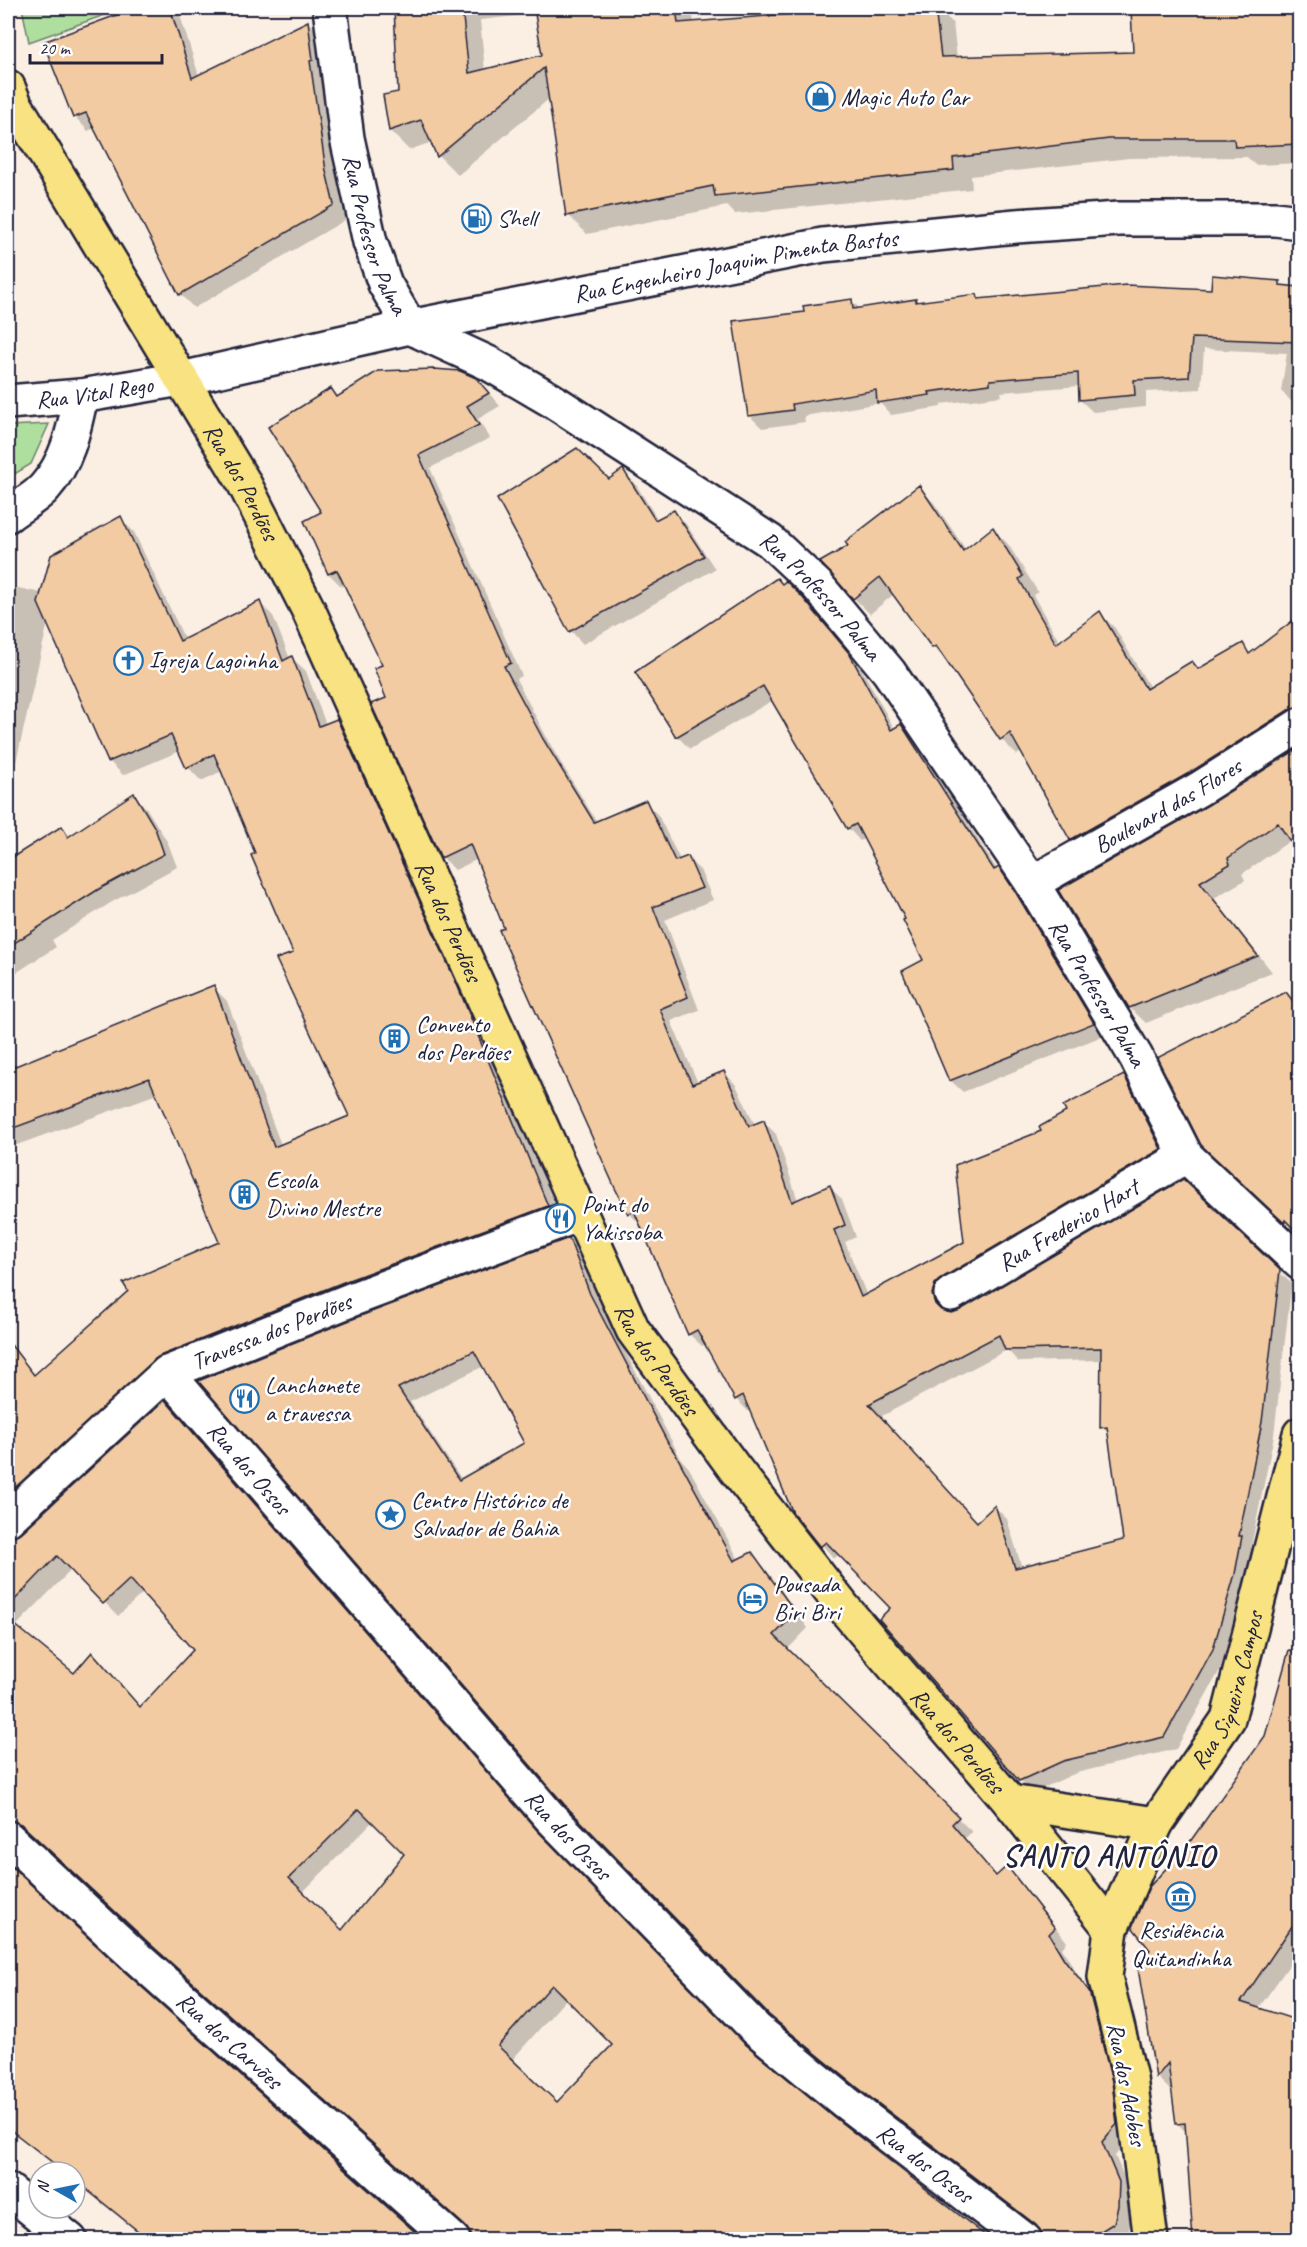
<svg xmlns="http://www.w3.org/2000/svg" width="1307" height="2247" font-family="Caveat,sans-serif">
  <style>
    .green { fill: #afdf9f; stroke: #68806d; stroke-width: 1.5 }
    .shadow { fill: #0003; fill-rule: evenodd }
    .building { fill: #f3cba2; stroke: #22223b; stroke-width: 1.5; fill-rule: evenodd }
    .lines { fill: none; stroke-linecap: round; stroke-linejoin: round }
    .minor-casing { stroke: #22223b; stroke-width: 38 }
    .major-casing { stroke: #22223b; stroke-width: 38 }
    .minor { stroke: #fff; stroke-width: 33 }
    .major { stroke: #f8e281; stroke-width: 33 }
    .labels { text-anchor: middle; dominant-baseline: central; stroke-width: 5; stroke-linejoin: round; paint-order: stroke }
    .poi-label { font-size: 24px; fill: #22223b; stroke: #fff; text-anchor: start }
    .street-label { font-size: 24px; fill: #22223b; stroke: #fff }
    .district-label { font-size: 30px; font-weight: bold; letter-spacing: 1.5px; fill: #22223b; stroke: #fff }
  </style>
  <rect width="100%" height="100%" fill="#fbefe3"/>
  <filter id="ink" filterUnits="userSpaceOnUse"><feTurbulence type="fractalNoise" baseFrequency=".0167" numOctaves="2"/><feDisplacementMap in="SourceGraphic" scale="12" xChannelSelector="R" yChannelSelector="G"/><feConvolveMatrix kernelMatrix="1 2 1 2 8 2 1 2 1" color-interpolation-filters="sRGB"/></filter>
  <g filter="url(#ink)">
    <g class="green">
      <path d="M22,8H124L29,42Z"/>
      <path d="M49,424L31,464L8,478V426Z"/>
    </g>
    <g class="shadow">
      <path d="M141,8H175L179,12L199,76L308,22L321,36L323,75L339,186L347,219L194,308L181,295L95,128L88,131L75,117L45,43Z"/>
      <path d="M395,8H692L694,23L886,8H937L953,23L957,58L1135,54L1132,8H1300V163L1255,165L1247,157L1129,158L971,176L972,189L735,214L727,206L587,234L568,215L550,98L458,175L439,156L432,142L409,150L390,131L399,93ZM537,14L543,56L485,71L480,20Z"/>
      <path d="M1279,283L1284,287L1300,288V404L1293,403L1281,391L1287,353L1204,349L1201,389L1146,392V407L1093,412L1080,400V386L1001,392L1002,396L941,404V407L891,415L880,403L804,416L805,422L762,428L749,415L805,313L852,301L860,309L915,301L918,303L977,296L982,301L1212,290Z"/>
      <path d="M330,390L338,397L488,392L500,406L478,419L490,438L430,468L522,676L516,679L555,753L597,822L645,802L658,815L680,860L687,858L700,870L713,900L665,920L699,1010L671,1021L698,1083L724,1072L736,1085L755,1125L763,1121L776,1134L798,1201L829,1187L842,1199L856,1237L845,1242L867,1296L966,1243L1043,1132L1124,1076L1136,1089L1173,1161L944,1307L946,1313L951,1314L961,1312L1183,1181L1293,1285L1291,1288L1274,1435L1251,1547L1253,1550L1247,1587L1225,1661L1176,1749L1076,1773L1032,1793L1020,1780L892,1608L839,1554L834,1559L795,1512L751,1410L748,1411L736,1399L706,1344L702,1346L689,1334L643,1227L629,1213L615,1185L478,859L455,870L442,857L373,705L388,698L384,666L345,584L341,586L329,574L323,512ZM1007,1350L1019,1362L1102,1360V1427L1110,1435L1125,1542L1022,1568L1007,1519L995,1507L978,1523L880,1417Z"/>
      <path d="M622,471L635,483L658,520L674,511L686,524L715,569L583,644L571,631L499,500L609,481Z"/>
      <path d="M919,487L934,503L966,550L993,529L1008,544L1038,592L1033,595L1060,643L1099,613L1115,628L1150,688L1192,662L1200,670L1242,645L1251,654L1300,618V728L1087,854L1072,839L1022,751L1017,755L1001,739L949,663L933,647L894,594L870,614L854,598L850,546Z"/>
      <path d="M120,518L134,532L185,640L260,603L273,616L290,659L292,658L306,671L326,725L337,721L350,734L469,998L561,1220L174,1369L8,1521V1375L23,1362L36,1376L221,1243L157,1094L14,1146L8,1140V1071L213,987L227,1001L281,1145L351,1117L295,954L257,854L222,771L201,781L188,767L180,751L123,775L109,761L48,622L16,762L8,759V586L42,593Z"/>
      <path d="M802,599L861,668L895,730L901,726L914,738L997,870L1011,882L1028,907L1105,1035L963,1092L950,1080L925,960L907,919L866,838L860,841L848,828L773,700L690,749L677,736L637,672Z"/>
      <path d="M1300,749V848L1291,840L1242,874L1245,880L1214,898L1272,972L1146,1023L1130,1008L1209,807Z"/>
      <path d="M134,795L147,809L168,843L177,867L112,902L52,940L56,947L8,978V862L62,828L71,837Z"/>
      <path d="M1286,993L1300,1007V1236L1219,1160Z"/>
      <path d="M569,1240L582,1254L603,1309L681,1459L689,1468L739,1560L752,1554L765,1568L808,1628L787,1650L972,1832L964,1839L997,1877L1007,1868L1020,1882L1067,1942L1062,1948L1078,1975L1103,2007L1130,2138L1115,2156L1133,2197L1131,2221L1127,2237L1123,2240H1045L1044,2232L872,2101L784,2029L565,1803L201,1381ZM484,1366L526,1444L462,1480L410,1402Z"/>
      <path d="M165,1402L549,1845L744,2045L833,2118L991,2240H473L469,2229L36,1838L28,1833H17L8,1839V1539H13L22,1534ZM72,1569L118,1616L144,1592L195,1650L141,1708L105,1668L74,1675L16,1626ZM373,1821L406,1854L343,1932L302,1893ZM567,1998L614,2045L557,2104L511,2061Z"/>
      <path d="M1300,1634V1950L1258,2009L1300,2022V2240H1194L1187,2133L1177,2123L1173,2087L1170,2090L1157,2077L1138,1963L1152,1950L1189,1847L1266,1736L1283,1691Z"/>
      <path d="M8,1865L123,1972L148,2240L75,2182V2172H63L8,2128Z"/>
    </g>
    <g class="building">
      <path d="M136,8H170L192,78L308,21L313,60L310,61L326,171L334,205L179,295L86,113L73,118L43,42Z"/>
      <path d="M394,8H462L469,73L542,55L534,8H676L678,23L868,8H935L941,57L1133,52L1131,8H1299V144L1235,147L1234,139H1109L953,158L954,170L715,196L713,186L566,216L544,68L437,157L421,120L389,131L383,95L398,92Z"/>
      <path d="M1212,275L1280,281V285L1299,287V342L1192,338L1189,377L1134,380L1135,395L1079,400L1078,373L990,380V384L929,392L930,395L877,403L876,390L792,404L793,410L748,416L733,321L804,312L803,306L852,299L853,309L916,299V302L977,294L978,299L1126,285L1211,289Z"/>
      <path d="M434,369L460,371L476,378L489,393L467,406L479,425L419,455L511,663L504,666L543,739L594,822L646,800L675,861L688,856L702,888L653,907L688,997L660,1009L677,1052L692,1084L724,1071L749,1126L764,1120L792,1202L830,1185L845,1225L834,1230L861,1297L964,1242L955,1165L1041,1131L1039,1127L1066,1112L1063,1106L1124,1075L1161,1149L942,1278L935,1284L932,1294L935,1304L941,1310L951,1313L960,1310L1183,1179L1280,1270L1262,1422L1239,1536H1242L1235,1574L1213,1649L1164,1737L1063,1761L1019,1781L879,1619L890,1608L826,1542L820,1547L793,1513L743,1395L735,1400L697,1330L688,1335L634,1211L628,1214L614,1186L499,930L504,928L470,844L441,858L371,704L386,698L374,668L382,665L337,570L328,574L304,521L321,512L268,427L331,388L337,397L378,371ZM999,1335L1005,1350L1101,1348L1100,1428L1107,1427L1123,1540L1015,1568L995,1505L977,1522L869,1404Z"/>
      <path d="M577,448L609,479L623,469L655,520L674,510L704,556L569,632L497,499Z"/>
      <path d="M919,485L963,551L993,527L1023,576L1019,579L1056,644L1100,611L1146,689L1192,661L1198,669L1243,643L1249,654L1299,616V706L1290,709L1189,773L1070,840L1010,733L1000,740L936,646L932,648L880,577L853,599L820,562L848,546L845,542Z"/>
      <path d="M121,516L180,641L260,601L283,661L292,656L319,726L337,719L456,982L548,1206L346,1281L160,1356L8,1494V1341L34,1375L128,1291L123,1283L219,1242L149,1078L8,1130V1069L214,985L274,1147L349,1116L276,959L293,953L251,855L255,853L214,754L186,768L171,735L108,762L38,603L51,555Z"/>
      <path d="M777,578L782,584L786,581L803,598L849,653L891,730L901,724L994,870L999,867L1016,893L1094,1023L949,1081L902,971L923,960L903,920L905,919L856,824L847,829L763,686L676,737L635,672Z"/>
      <path d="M1299,748V855L1278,823L1228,858L1230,864L1200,882L1258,956L1129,1008L1058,890L1208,805Z"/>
      <path d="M134,793L155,828L164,854L99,889L8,947V860L62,826L68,837Z"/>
      <path d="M1286,992L1299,1009V1234L1285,1220L1284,1223L1201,1145L1157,1058Z"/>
      <path d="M569,1238L590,1294L668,1443L675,1453L734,1561L752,1552L796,1613L774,1635L959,1817L952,1824L996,1876L1007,1866L1055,1928L1049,1934L1064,1959L1089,1991L1112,2081L1117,2124L1102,2142L1119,2182L1118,2206L1114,2223L1090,2238L1043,2237L1036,2225L857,2087L769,2015L564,1804L198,1381L360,1316ZM474,1351L524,1443L459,1480L398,1388Z"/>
      <path d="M165,1400L536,1829L743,2042L834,2117L991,2240H471V2234L465,2226L149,1943L21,1824L8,1820V1619L74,1673L92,1652L140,1707L193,1650L130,1579L103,1604L57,1556L8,1607V1537L21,1533ZM359,1809L404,1854L342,1930L289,1878ZM552,1985L612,2045L557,2102L498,2046Z"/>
      <path d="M1289,1650L1299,1651V1916L1241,2002L1299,2021V2240H1193L1185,2123L1176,2124L1168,2063L1156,2078L1137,1962L1150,1950L1132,1927L1149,1887L1187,1846L1265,1736Z"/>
      <path d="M8,1863L124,1971L424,2240H149L75,2180V2172H65L8,2128Z"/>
    </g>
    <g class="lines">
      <defs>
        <g id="minor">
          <path id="s1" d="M330,8L347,138L370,242L385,284L410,327L488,363L553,401L770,541L817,585L889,672L1032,883L1136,1057L1186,1156L1300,1263"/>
          <path id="s2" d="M8,402L81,396L181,379L410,327L823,245L1016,226L1119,219H1275L1300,222"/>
          <path d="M8,515C19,506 36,498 45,487C68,461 74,428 81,396"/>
          <path id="s3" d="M1032,883L1199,789L1300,725"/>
          <path id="s4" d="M951,1294L1186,1156"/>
          <path id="s5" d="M167,1373L550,1817L756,2029L845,2102L1025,2240"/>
          <path id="s6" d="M8,1519L167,1373L353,1299L580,1214"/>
          <path id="s7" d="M8,1838L136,1957L453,2240"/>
          <path d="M8,2190L70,2240"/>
        </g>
        <g id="major">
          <path id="s8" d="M8,87L15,104L243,481L308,609L633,1330L735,1469L843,1607L1010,1802L1111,1929"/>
          <path d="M1010,1802L1156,1824"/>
          <path id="s9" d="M1151,2240L1130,2078L1105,1977L1111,1929L1156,1824L1228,1719L1300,1434"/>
        </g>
      </defs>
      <use href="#minor" class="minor-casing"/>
      <use href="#major" class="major-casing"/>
      <use href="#minor" class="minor"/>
      <use href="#major" class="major"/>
    </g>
  </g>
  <defs>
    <symbol id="shop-ring" viewBox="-11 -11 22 22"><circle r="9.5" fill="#fff" stroke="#1f6fb2" stroke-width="1.5"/><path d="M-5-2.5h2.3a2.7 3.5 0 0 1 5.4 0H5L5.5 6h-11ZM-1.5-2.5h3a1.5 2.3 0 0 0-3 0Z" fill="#1f6fb2"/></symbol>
    <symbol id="fuel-ring" viewBox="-11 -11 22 22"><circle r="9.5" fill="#fff" stroke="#1f6fb2" stroke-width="1.5"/><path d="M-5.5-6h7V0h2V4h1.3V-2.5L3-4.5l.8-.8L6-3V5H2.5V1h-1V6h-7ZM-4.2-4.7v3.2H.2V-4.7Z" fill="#1f6fb2"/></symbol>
    <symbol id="church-ring" viewBox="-11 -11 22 22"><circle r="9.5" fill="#fff" stroke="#1f6fb2" stroke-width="1.5"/><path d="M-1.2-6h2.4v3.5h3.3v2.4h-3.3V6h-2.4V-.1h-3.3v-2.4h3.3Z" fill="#1f6fb2"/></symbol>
    <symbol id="building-ring" viewBox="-11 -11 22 22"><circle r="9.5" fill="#fff" stroke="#1f6fb2" stroke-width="1.5"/><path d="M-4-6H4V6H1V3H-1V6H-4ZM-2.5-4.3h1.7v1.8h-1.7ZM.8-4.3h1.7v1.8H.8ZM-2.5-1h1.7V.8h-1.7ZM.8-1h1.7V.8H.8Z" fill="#1f6fb2"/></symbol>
    <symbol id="restaurant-ring" viewBox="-11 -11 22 22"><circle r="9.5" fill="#fff" stroke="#1f6fb2" stroke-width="1.5"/><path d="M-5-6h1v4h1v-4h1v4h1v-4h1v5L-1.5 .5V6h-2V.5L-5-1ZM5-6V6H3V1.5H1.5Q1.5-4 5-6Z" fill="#1f6fb2"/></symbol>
    <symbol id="sight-ring" viewBox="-11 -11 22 22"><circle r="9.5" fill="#fff" stroke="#1f6fb2" stroke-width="1.5"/><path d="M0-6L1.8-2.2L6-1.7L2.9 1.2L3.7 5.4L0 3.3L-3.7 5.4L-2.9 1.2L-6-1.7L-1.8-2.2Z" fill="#1f6fb2"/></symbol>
    <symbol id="hotel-ring" viewBox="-11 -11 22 22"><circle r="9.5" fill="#fff" stroke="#1f6fb2" stroke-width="1.5"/><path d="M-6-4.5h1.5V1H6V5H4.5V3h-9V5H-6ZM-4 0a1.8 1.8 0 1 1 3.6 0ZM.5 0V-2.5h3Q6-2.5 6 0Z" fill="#1f6fb2"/></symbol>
    <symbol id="museum-ring" viewBox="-11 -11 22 22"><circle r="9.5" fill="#fff" stroke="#1f6fb2" stroke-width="1.5"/><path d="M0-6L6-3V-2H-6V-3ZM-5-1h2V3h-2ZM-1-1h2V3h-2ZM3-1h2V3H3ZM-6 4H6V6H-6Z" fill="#1f6fb2"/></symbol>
  </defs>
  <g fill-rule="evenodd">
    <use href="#shop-ring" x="804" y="80" width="33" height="33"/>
    <use href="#fuel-ring" x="460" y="202" width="33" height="33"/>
    <use href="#church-ring" x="112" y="644" width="33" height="33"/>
    <use href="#building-ring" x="378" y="1022" width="33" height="33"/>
    <use href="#building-ring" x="228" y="1178" width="33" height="33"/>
    <use href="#restaurant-ring" x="544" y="1202" width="33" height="33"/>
    <use href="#restaurant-ring" x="228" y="1382" width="33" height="33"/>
    <use href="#sight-ring" x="374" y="1498" width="33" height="33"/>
    <use href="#hotel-ring" x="736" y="1582" width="33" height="33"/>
    <use href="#museum-ring" x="1164" y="1880" width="33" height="33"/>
  </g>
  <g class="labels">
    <g class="poi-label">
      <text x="841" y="97">Magic Auto Car</text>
      <text x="497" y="218">Shell</text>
      <text x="149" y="660">Igreja Lagoinha</text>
      <text x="416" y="1024">Convento<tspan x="416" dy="28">dos Perdões</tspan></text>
      <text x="266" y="1180">Escola<tspan x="266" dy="28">Divino Mestre</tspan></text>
      <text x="582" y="1204">Point do<tspan x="582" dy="28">Yakissoba</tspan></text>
      <text x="265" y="1385">Lanchonete<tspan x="265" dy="28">a travessa</tspan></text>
      <text x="411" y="1500">Centro Histórico de<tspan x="411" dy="28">Salvador de Bahia</tspan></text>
      <text x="774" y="1584">Pousada<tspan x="774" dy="28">Biri Biri</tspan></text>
      <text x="1181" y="1930" text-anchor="middle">Residência<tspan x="1181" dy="28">Quitandinha</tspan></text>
    </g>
    <g class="street-label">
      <text stroke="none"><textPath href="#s1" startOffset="232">Rua Professor Palma</textPath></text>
      <text stroke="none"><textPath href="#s2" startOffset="741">Rua Engenheiro Joaquim Pimenta Bastos</textPath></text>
      <text stroke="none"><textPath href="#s2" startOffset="87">Rua Vital Rego</textPath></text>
      <text stroke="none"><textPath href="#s8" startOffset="459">Rua dos Perdões</textPath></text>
      <text stroke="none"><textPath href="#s1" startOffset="826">Rua Professor Palma</textPath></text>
      <text stroke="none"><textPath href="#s3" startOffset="156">Boulevard das Flores</textPath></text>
      <text stroke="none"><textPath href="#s8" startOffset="945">Rua dos Perdões</textPath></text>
      <text stroke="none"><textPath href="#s1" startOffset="1312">Rua Professor Palma</textPath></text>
      <text stroke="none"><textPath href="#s4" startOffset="136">Rua Frederico Hart</textPath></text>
      <text stroke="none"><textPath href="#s6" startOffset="328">Travessa dos Perdões</textPath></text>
      <text stroke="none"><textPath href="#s8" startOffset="1431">Rua dos Perdões</textPath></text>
      <text stroke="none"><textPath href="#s5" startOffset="126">Rua dos Ossos</textPath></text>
      <text stroke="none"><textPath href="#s9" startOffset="584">Rua Siqueira Campos</textPath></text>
      <text stroke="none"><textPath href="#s8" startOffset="1917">Rua dos Perdões</textPath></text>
      <text stroke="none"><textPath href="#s5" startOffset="612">Rua dos Ossos</textPath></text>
      <text stroke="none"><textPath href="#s7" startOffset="300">Rua dos Carvões</textPath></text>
      <text transform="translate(1127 2084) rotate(79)">Rua dos Adobes</text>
      <text stroke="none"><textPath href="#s5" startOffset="1098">Rua dos Ossos</textPath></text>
    </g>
    <g class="district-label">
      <text x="1109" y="1856">SANTO ANTÔNIO</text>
    </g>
  </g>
  <rect width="1307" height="2247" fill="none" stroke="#fff" stroke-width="30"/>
  <rect x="15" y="15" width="1277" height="2217" fill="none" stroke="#22223b" stroke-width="2" filter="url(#ink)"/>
  <g transform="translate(57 2190) rotate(279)"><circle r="28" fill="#ffffff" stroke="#a7a7b1" stroke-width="1.5"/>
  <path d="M0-4.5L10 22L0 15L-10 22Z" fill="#1f6fb2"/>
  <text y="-9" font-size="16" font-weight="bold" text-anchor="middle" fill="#22223b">N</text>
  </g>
  <path d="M30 54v9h132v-9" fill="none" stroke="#22223b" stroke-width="3"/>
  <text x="39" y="54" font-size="18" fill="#22223b" stroke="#ffffff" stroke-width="4.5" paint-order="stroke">20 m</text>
</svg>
